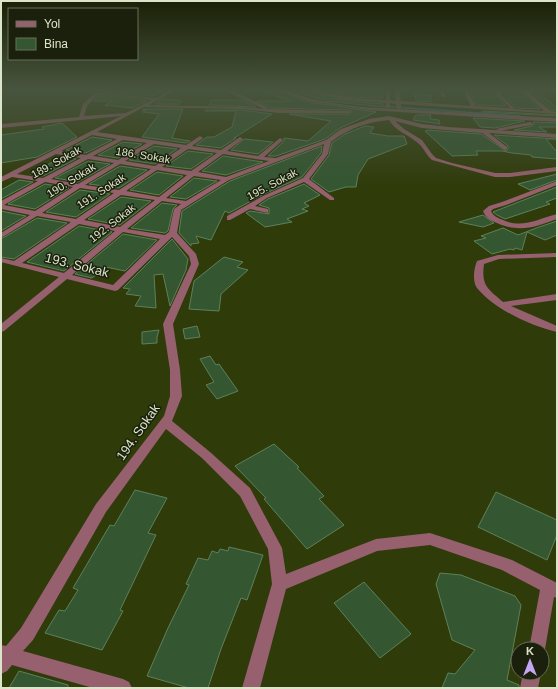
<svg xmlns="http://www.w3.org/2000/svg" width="558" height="689" font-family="Arial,sans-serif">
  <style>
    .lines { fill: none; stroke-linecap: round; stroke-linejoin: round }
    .stream { stroke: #3579a9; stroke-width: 1.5 }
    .building { fill: #345631; stroke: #5e815a }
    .minor { fill: #96606f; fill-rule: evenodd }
    .labels { text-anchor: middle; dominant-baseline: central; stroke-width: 3; stroke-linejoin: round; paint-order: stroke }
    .far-street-label { font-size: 11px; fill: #dce4ca; stroke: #1a200c }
    .street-label { font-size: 13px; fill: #dce4ca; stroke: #1a200c }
  </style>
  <rect width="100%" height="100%" fill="#303b0a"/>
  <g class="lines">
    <g class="stream">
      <path d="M333,101L348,103"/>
      <path d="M379,106L520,116"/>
    </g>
  </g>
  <g class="building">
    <path d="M109,90H165L154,96L106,92Z"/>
    <path d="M264,90H277L308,102L376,112L340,128L325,139L276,156H268L284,141V138L308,141L331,121L289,114H349L352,111L349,110L269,108V106L257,101H291L264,92Z"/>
    <path d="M290,90H310L328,98L347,101L383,104V107L327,101Z"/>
    <path d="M326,90H383V98L350,97Z"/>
    <path d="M469,90H491L506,106L477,105Z"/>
    <path d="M499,90H520L540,109L516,108Z"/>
    <path d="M529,90H536L557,108V110H552Z"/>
    <path d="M415,94L431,95V102L416,101Z"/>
    <path d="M99,96H114L147,101L132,108L105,105L113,101H94Z"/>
    <path d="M162,99L179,100L178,101H182L179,104H155Z"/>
    <path d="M212,100H242L256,107L209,105Z"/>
    <path d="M144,109H183L172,138L190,141L186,143L142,137L159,114L143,112L146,110H142Z"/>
    <path d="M206,110H243L272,114L234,138H236L221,148L196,145L207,137H214L232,127L236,111H205Z"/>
    <path d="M484,111L557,115V116L481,112Z"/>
    <path d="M416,115H431L430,119L439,120L440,124L413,120Z"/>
    <path d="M473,118L525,121L495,128L480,127Z"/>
    <path d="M533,122L557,123V127H539L547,132L514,130L532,126L534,124Z"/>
    <path d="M62,123L77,137L37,157L1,163V135L44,129L42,127Z"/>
    <path d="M365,126L374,127L370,133L388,136H404L407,144L368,159L358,175L356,187H346L329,192L311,179L329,155L332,143L345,134Z"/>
    <path d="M427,130L481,134L506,151L508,149V146L494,135L557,139H546L557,152V159L532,157L531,155L512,153L502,151H476L478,155L452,156L425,131H427Z"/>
    <path d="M92,137L112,140L86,153L66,150Z"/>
    <path d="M244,139L273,142L258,154L231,150Z"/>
    <path d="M123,142L142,144L118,158L98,155Z"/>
    <path d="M154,146L177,149L155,164L129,160Z"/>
    <path d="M322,146L321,153L302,177L262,195L229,213L225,211L211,240L196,236L199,243L191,244V246L179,233L182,211L230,181Z"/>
    <path d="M188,151L213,154L191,169L166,166Z"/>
    <path d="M223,156L263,162L226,175L202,171Z"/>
    <path d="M62,157L76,159L43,176L30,174Z"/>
    <path d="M88,161L110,164L78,182L55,178Z"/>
    <path d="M120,166L147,170L119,188L89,184Z"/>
    <path d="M157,172L183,176L159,195L130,190Z"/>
    <path d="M557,174V180L530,190L518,184Z"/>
    <path d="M194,178L217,181L186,199L170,197Z"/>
    <path d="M19,180L33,182L1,199V190Z"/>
    <path d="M45,184L69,188L35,209L8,204Z"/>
    <path d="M304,184L320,195L304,203L309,206L302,209L308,211L287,219L292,222L265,227L246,213L250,211L269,214V208L259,205L268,199Z"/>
    <path d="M557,187V198L546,202L550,204L505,219L497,215L493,212Z"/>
    <path d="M80,190L110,194L76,217L46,212Z"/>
    <path d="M121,197L151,201L120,225L88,219Z"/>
    <path d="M162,203L177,205L173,209L168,231L165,233L131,228Z"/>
    <path d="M1,211L26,216L1,231Z"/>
    <path d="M483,215L494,223L483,227L459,222Z"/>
    <path d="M37,218L67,223L14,259L1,257V239Z"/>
    <path d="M557,221V235L545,240L527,232L522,250L515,248L514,250L510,249L492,254L474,241L486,238L481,236L503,228L518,235L539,227Z"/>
    <path d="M79,226L112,232L64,271L27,262Z"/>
    <path d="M123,234L157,240L125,271L106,267L92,278L75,274Z"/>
    <path d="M172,239L188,259L186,270L170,306L163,274L154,275L156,308L135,306L141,296L126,294L130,289L123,288Z"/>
    <path d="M224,257L243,262L237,267L248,270L221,294L219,311L189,309L194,281Z"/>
    <path d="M197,326L200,337L185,339L183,329Z"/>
    <path d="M159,330L157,337V343L142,344V332Z"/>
    <path d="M210,356L216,365L219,364L238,391L217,399L206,385L214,382L200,359Z"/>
    <path d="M274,444L299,467L297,468L324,496L319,499L344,525L307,549L264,499L266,498L235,466Z"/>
    <path d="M135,490L167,498L148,533L156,535L120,610L123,611L102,650L45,633L59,610L65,611L78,590L73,588L110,525L114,526Z"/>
    <path d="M496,492L557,520V535L547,560L478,527Z"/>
    <path d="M229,547L263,555L247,600L241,598L221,649L208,688H189L147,676L168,628L189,585L186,584L198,558L208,560L212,551L218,553L220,549L228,551Z"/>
    <path d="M440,573L461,575L515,596L521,605L507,680L519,685V688H442L448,673L455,674L475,650L452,640L436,584Z"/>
    <path d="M364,582L411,634L380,658L334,603Z"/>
    <path d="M19,671L68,685V688H9Z"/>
  </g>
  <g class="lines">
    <g class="minor">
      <path d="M98,90H103L101,93L156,98L170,90H176L149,105L243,107L264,109L224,90H230L268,107L267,109L349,111L351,112L349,113H279L243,109L144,107L97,132L186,145L200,136L203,138L202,139L192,146L221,150L240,137L243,139L242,140L227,151L258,156L280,138L283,140L282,141L264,157L276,158L326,140L341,129L369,119L389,116L422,124L449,127L557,134V138L489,133L507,147V149L505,150L482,133L422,128L395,121L404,129L422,140L432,154L436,158L452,163L495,173H510L557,167V171L510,177H495L432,160C426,155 424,148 418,143C409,135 395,131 389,120C367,122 349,128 331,142L328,154L309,179L334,198V200H330L304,182L267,198L255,206L268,209V213L250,209L230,220H227V216L263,196L303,178L322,154L324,144L229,180L181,210L177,233L196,254L199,264L173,324L180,370L182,396L172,421L210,452L250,488L282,548L286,574L376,539L430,533L512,560L557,583V598L554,597L545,649L543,655L542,649H529L540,590L502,570L430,545L377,551L286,589L260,688H242L272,584L268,549L240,496L202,458L166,429L106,512L33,640L23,651L123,679L129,682L132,688H93L12,665L7,671L1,674V645L6,646L21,628L96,504L164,416L170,396V370L163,324L191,264L189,256L172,237L118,290L115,291L67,279L4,331L1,332V324L59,277L1,262V258L14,261L71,222L37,216L1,238V233L30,215L1,209V201L38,181L12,177L1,182V177L121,116L1,128V124L79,117L83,104ZM98,95H114L152,100L126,113L84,116L87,106ZM92,135L117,139L86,155L61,151ZM123,140L147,143L118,160L93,156ZM154,144L181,148L155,166L125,161ZM188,149L217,153L191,171L162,167ZM56,154L81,158L43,178L17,174ZM223,154L269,161L226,177L198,172ZM88,159L114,163L78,184L51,179ZM120,164L151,169L119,190L85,185ZM157,170L187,175L159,197L126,191ZM194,176L221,180L186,201L166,198ZM45,182L73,187L35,211L4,205ZM80,188L114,193L76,219L42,213ZM121,195L155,200L120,227L84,220ZM162,201L181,204L174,209L169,232L165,235L127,229ZM79,224L115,231L64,273L22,263ZM123,232L160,239L113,285L72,275Z"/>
      <path d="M278,90C291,90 304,98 317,100C344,106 371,108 398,109L397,108L396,104L390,103V107L388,108L386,107V103C361,101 333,101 311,90H319L350,98L386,100V90H390V100L396,101L395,90H399L401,101L471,106L463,90H467L476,106L510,108L492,90H497L515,109L544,111L521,90H526L551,111L557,112V114L401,104V108L399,109L557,118V122L368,110L308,101Z"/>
      <path d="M439,90H443L446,97H442Z"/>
      <path d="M552,90H557V94Z"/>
      <path d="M530,122L533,124L532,125L499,131L496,129Z"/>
      <path d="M557,181V185L506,205L493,209L491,211C493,216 498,218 503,220C523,229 537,219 557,214V219C536,227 519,233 497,223C490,220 486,218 483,211L489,206L502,202Z"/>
      <path d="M557,253V257L499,259L484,264C481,286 488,289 503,302L557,294V300L511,306L557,326V332C531,326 494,309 477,288C472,281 474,268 477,261L498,255Z"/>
      <path d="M523,673H541L538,688H520Z"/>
    </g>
  </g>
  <linearGradient id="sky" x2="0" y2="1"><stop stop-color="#1a2006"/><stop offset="0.48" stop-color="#48553e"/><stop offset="1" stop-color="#48553e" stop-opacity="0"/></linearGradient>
  <rect width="558" height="187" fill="url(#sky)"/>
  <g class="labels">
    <g class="far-street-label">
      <text transform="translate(143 155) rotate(9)">186. Sokak</text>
      <text transform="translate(56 162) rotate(-29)">189. Sokak</text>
      <text transform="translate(71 180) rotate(-32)">190. Sokak</text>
      <text transform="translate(272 184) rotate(-28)">195. Sokak</text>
      <text transform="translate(101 191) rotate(-33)">191. Sokak</text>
      <text transform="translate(112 223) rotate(-38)">192. Sokak</text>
    </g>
    <g class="street-label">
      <text transform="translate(77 265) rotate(14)">193. Sokak</text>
      <text transform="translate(138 432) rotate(-55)">194. Sokak</text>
    </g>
  </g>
  <rect width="558" height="689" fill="none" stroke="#dce4ca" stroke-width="4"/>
  <rect x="8" y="8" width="130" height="52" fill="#1a200c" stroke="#686e58"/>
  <rect x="16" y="21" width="20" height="6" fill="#96606f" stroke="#686e58"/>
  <text x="44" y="28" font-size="12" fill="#dce4ca">Yol</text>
  <rect x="16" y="38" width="20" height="12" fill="#345631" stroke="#686e58"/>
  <text x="44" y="48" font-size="12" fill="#dce4ca">Bina</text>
  <g transform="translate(530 661)"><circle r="19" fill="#1a200c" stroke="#686e58"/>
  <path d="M0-3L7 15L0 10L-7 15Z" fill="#c4a7f1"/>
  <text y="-6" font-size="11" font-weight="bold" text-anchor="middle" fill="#dce4ca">K</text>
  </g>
</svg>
